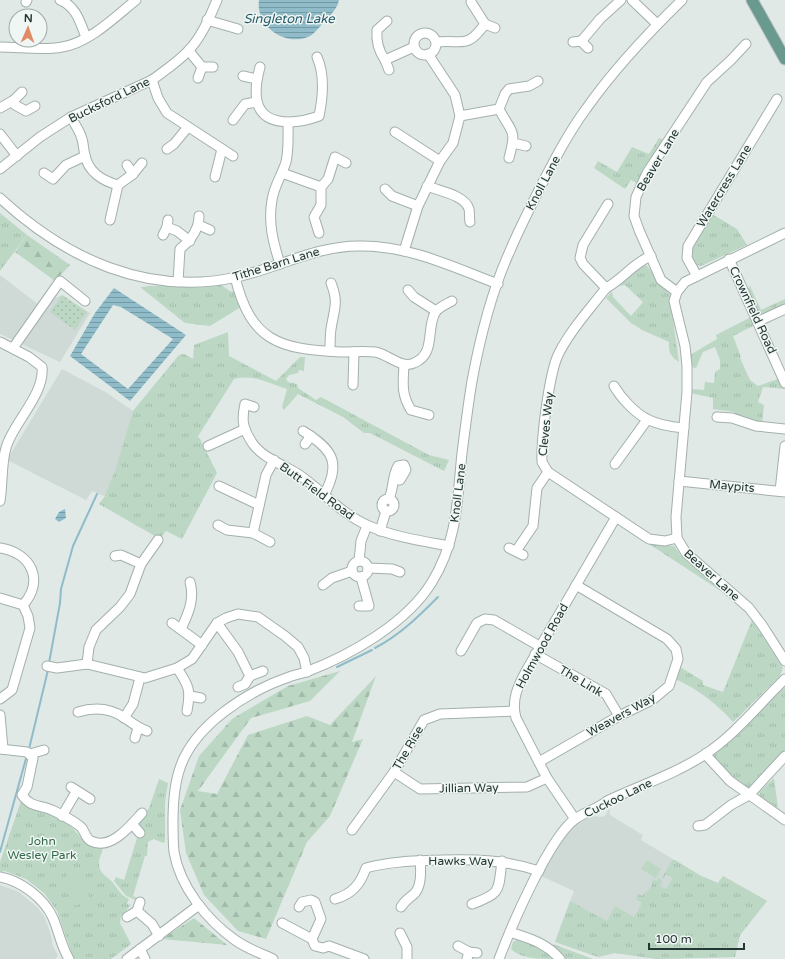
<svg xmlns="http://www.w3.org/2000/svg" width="785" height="959" font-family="'Varela Round',sans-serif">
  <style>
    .built { fill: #cfd9d5 }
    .grass { fill: url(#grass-tufts) }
    .forest { fill: url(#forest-firs) }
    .garden { fill: url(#garden-dots) }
    .pitch { fill: #bcd8c5 }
    .water { fill: url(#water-rules); fill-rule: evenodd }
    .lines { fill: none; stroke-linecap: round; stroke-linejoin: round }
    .stream { stroke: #8fbcc8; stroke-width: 2 }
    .minor-casing { stroke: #a4b0ad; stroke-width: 11 }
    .major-casing { stroke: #bdc3c2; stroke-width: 13 }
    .minor { stroke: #fff; stroke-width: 9 }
    .major { stroke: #6a998f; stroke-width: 11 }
    .labels { text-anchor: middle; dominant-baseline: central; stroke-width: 3; stroke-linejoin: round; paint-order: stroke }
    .street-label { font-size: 12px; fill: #233733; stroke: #f0f6f3 }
    .park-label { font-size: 12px; fill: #33694a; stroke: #f0f6f3 }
    .water-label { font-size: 13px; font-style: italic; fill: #255c6b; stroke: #f0f6f3 }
  </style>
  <defs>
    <pattern id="grass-tufts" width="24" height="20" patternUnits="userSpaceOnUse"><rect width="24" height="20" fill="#bcd8c5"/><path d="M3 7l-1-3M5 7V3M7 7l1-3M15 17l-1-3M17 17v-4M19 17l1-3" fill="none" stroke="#a1baaa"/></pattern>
    <pattern id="forest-firs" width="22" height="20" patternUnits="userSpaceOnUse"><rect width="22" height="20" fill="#bcd8c5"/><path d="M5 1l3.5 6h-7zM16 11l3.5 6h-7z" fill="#a1baaa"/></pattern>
    <pattern id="garden-dots" width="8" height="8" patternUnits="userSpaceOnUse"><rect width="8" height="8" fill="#bcd8c5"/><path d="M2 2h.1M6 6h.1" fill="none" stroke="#a1baaa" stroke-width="1.8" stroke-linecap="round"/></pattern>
    <pattern id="water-rules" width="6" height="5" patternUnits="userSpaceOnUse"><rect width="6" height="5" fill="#8fbcc8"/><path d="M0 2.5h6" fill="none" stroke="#749aa3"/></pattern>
  </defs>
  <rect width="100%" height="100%" fill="#e0e9e6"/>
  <g class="built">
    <path d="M0,275L39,305L62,295L90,313L60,362L0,334Z"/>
    <path d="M184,354L139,510L92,491L86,500L7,460L62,369L107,393L133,411L179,355Z"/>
    <path d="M609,808L610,815L643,835L641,840L701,876L718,883L723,876L767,901L740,935L735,957L657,959L615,953L598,957L555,942L574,891L541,876L563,836L581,820L594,816L600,817L605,816Z"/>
    <path d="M0,885L19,892L38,908L44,916L50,932L53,946L58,956L55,959H0Z"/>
  </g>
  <g class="grass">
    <path d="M659,138L662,139V141L636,183L631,180L625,189L594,168L598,161L617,172L632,147L649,154Z"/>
    <path d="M0,213L27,235L0,271Z"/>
    <path d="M712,214L737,229L747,245L701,266L697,265C683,251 704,227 712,214Z"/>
    <path d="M642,264L647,266L671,296L672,313L679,362C671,357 668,352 669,342L642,330L631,323L606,298L612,291L613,297L631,316L643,302L625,285L619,286L618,284Z"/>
    <path d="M170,285H221L230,291L236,292L241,307L210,326L185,323L140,287Z"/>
    <path d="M750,286L761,310L785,299V296V307L761,315L759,314L747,290Z"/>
    <path d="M751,317L755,325L733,336L741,357L740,358L750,380L758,386L781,378L785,389L763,387L758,402L764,405L762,424L735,416L734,412L713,409V398L690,393L689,389L704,390L705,382L714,383L715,372L720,369V360L715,347L703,352L696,368L691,367L690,355L717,339L716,335Z"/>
    <path d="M228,332L229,356L276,381L300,357H305L304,371L299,370L298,373L289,375L286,379L288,382L297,384L298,388L316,400L321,397L429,455L449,460L444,471L370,433H364L343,417L298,394L284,410L282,407L287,389C268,383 254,374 234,379L197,438L199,437L217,473L182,539L166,531L160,539L99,504L105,496L116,468L133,411L179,355L184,354L193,359L194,345Z"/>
    <path d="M649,544L674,546L682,557L724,593Z"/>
    <path d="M752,620L783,668L780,676L733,722C716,703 698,689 675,679L680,667L703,681V685L723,692Z"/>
    <path d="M785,687V751L751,788H746L724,770L713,755Z"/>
    <path d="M774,778L778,808L760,796L759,792Z"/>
    <path d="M159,779L168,783L165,802V842L163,843L154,839L148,842L147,856H145L133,896L137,898L136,900L126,896L114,881L116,877L124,880L137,838L143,832L140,827L139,822L149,808Z"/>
    <path d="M21,801L31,808L50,812L68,823L84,841L102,845C104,852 99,856 99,863C99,875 108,876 113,883C119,890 120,895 129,899L127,904L131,905L121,916L120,923L131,944L111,959H74L70,954L71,951L57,911L44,893L26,879L5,871L0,872V862Z"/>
    <path d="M672,860H675L701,876L718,883L723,876L767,901L740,935L735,957L657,959L615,953L598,957L555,942L570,901L607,921L615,906L634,917L642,903L636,899L639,894L642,896L651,887L653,879L656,881L659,878L662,881L660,886L666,889L673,878L666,874L663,879L662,878Z"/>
    <path d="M517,940L543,948L556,959C540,959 521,959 511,949L513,942Z"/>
    <path d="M553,944L593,959H564Z"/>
  </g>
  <g class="forest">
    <path d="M27,235L70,265L55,281L15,252Z"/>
    <path d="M340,671L310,701L251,718L198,791L217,794L248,735L307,716L330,725L376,676L352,742L363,739L330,816L307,842L266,939L238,931L204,895L186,853L180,810L199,756L232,719L288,686Z"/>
    <path d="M194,918L227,945L162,939Z"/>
  </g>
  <path class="garden" d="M62,295L87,312L75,330L50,312Z"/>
  <g class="pitch">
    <path d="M647,860L661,869L656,878L641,869Z"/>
    <path d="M84,872L90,902L72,906L66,875Z"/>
  </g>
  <g class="water">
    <path d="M259,0H339C337,9 332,13 326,20C321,25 315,33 310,36C286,48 255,26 259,0Z"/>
    <path d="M114,288L186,335L130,401L70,356L95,313ZM113,305L121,307L173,339L128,389L81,354Z"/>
    <path d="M65,509L66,518L59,522L55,519L59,512Z"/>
  </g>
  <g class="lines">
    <g class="stream">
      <path d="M375,648C400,635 419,616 438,597"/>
      <path d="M49,663L60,603L61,589L73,546L97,494"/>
      <path d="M337,667L372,650"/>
      <path d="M29,749L48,670"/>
      <path d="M0,852L27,755"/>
    </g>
    <defs>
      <g id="minor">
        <path d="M60,0C76,6 80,22 86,37"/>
        <path d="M632,0L657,24"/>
        <path d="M26,2L27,0"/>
        <path d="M207,20L238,29"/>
        <path d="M387,21L377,30C376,41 378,50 385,60L414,47"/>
        <path d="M485,24L495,28"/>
        <circle cx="425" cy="44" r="11"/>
        <path d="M581,41L588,48"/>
        <path d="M436,42C463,39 466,50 485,24L471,2"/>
        <path d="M573,42L581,41L584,38L600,19L621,0"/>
        <path d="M0,47C20,47 42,51 62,47C89,43 115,17 136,0"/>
        <path d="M189,51L202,67"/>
        <path d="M385,60L389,70"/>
        <path d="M260,67C257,78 255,91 257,101C263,129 300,123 319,116C323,97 325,75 317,57"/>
        <path d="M243,76L257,79"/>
        <path d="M198,78L202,67H213"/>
        <path d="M152,80L158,98L167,113L233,156"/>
        <path d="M14,100L15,105L26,111L35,106"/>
        <path d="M0,108L14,100L22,92"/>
        <path d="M499,109C512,134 517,128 509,158"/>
        <path d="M460,116L499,109L505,94L509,89L529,86L538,81"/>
        <path d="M71,117C74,123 79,130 81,136C84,143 83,149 85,155C88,172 103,181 118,185"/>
        <path d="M233,120L245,104L257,102"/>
        <path d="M395,132L440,161"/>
        <path d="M0,134L17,156"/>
        <path d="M513,143L526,146"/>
        <path d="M167,149L174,144L188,127"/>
        <path d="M127,165L133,174"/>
        <path d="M0,169L40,137L71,117L152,80C164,71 178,62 188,51C201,38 210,17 217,0"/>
        <path d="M44,173L53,179L66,165L85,156"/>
        <path d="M282,173L321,187"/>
        <path d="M215,177L222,149"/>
        <path d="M427,186C439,191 465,195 469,209C470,213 469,218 470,222"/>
        <path d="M385,189L392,196L418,206"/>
        <path d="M0,198C65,258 147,297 237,277C278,268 315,246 359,246C408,245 453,267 498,284"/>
        <path d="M110,220L118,185L133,174L142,163"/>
        <path d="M199,225L210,230"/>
        <path d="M167,227L177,231L190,241"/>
        <path d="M319,233L314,217L321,205V187L328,179L335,157L346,163"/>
        <path d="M785,233L685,282L677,292L674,301L685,346L687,366V392L676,517L677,538L686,553L749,608L762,625L785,661"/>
        <path d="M163,235L167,227L168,220"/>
        <path d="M404,251L418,206L440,161L453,143L460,116L455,95L428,54"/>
        <path d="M651,256C633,263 623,279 606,288C590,309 571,329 559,353C549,372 541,440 542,462L548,472L649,539L665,541L677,538"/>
        <path d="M729,259L785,383"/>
        <path d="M280,264C273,242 268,222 272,200C274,186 282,175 286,162C289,149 288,135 288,122"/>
        <path d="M697,276L687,258L688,246L777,99"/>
        <path d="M235,277C251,342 279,349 341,352C352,352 364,351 375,352C388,354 401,369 414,363C436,354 426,329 435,313C438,307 447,304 452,301"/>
        <path d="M178,282L180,249C191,240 199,230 199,216"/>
        <path d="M606,288L583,264L580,258L583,245L608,204"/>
        <path d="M408,290L414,297L436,311"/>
        <path d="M677,292L661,280L639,230L634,216L636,197L647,173L707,82L731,60L746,44"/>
        <path d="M759,321L785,309"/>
        <path d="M0,342L29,357L42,367C45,395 12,424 6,448C1,465 3,483 0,501"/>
        <path d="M13,348L60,281L85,301"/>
        <path d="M330,351C330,344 330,336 331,329C334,309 339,303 331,283"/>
        <path d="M404,365C403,383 401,394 411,410L429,415"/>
        <path d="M353,385L354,352"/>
        <path d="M614,386C621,398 635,413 647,419C658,425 673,427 684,428"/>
        <path d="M254,407L245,404C241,421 243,429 253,444C263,458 284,465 298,474C323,491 341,514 369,526C394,537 422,541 449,546"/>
        <path d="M717,417L732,418L756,426L785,429"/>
        <path d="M303,431C332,449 342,462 324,495"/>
        <path d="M305,444L311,436"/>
        <path d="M208,446L245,429"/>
        <path d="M615,464L647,420"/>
        <path d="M679,481L785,492"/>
        <path d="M219,486L259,505"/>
        <path d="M780,491L785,446"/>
        <circle cx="388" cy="505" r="6"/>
        <path d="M389,499C394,487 392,476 398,466L404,465L406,470L400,480H395"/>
        <path d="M218,525L227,530L253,533L270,542"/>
        <path d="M380,531L386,511"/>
        <path d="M253,533L266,475L274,460"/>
        <path d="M0,548C31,553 45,580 23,605"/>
        <path d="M509,548L523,555"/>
        <path d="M516,551L533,526L537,488L548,472"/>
        <path d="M115,556L121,555L141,564"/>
        <circle cx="360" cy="569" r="8"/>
        <path d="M359,561L361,541L367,526"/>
        <path d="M368,568L392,569L400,572"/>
        <path d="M323,585L332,578L352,571"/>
        <path d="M0,598L23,605L28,616L30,628L12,690L0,699"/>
        <path d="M359,606H369L361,577"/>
        <path d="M172,623L202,645"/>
        <path d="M217,623L238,652L250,676"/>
        <path d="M181,629C188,614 195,600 190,582"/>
        <path d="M461,651L477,623L485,619L494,620L541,647"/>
        <path d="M535,654L606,694L619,716"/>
        <path d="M87,664L89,647L96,630L120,607L130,594L141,564L158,540"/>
        <path d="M47,666L57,668L87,664L145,678L177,668L192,659L217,623L226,618L238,614L258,617L285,636L298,647L304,658L307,672"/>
        <path d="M177,668C189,686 191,690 187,711"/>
        <path d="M238,687L245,684L250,676L263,671"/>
        <path d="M190,696L201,698"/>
        <path d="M78,712C94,707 110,708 125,718C132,723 138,728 147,731"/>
        <path d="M0,715L3,749"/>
        <path d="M124,718L133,704L140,678"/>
        <path d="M135,738L138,728"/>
        <path d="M0,749L27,752L33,758L27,787L22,795C32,809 41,804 54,811C61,814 75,822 81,827C85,831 85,838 91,841C111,851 131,825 142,813"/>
        <path d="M30,754L44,750"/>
        <path d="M705,754L730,781L785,820"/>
        <path d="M539,762L619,716L652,700L669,686L678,659L676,649L667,639L576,585"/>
        <path d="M394,772L420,789L527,787L547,778"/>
        <path d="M71,787L90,799"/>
        <path d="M62,816L76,792"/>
        <path d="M575,819L547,778L516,718C511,700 518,686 526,671L616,517"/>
        <path d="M132,824L140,833"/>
        <path d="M698,826L705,825L731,805L749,795L785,756"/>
        <path d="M352,830L394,772L424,720L440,714L514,711"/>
        <path d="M0,877C21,881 44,898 53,918C59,932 61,946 69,959"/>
        <path d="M335,899C352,894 360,885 366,868C391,861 416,861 442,860C476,859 506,860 539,871"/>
        <path d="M140,902L137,911L152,924L159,936"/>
        <path d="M472,904C502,893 498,891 502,861"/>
        <path d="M299,907L302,902L311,900L315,902L321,919L312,939"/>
        <path d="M401,907C405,900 410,898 415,893C422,885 421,870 420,860"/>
        <path d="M127,917L137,911"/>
        <path d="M282,923L312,939L315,946L323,948L329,946L364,959"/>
        <path d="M510,932C530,939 545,942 560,959"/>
        <path d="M400,933L407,947V959"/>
        <path d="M458,946L469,952"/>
        <path d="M140,949L145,959"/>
        <path d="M127,959L199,905"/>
        <path d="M273,959C260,953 246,948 235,940C207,920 180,887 174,852C173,842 173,831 173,822C173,804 174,785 180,768C194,725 248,691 289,677C294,675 300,674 306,672C351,655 407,623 432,582C458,539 457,501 462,453C465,430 468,405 472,381C480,338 491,293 509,253C519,229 531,206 543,182C556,157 569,132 586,109C614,69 647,34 682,0"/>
        <path d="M467,959L469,952L477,953"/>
        <path d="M499,959C511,927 549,838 575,819C585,812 597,809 607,801C639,786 675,774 704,755C735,735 759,704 785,679"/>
      </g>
      <path id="major" d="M752,0L785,59"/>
    </defs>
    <use href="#minor" class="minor-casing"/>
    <use href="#major" class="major-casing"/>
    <use href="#minor" class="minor"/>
    <use href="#major" class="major"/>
  </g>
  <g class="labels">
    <g class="street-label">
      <text transform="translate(109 100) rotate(-26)">Bucksford Lane</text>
      <text transform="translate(658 160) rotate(-59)">Beaver Lane</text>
      <text transform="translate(543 183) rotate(-62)">Knoll Lane</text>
      <text transform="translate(724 186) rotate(-59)">Watercress Lane</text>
      <text transform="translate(276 264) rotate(-17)">Tithe Barn Lane</text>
      <text transform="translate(753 310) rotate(65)">Crownfield Road</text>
      <text transform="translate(546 424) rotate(-84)">Cleves Way</text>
      <text transform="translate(732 486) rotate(5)">Maypits</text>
      <text transform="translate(317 491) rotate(36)">Butt Field Road</text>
      <text transform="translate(458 493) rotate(-83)">Knoll Lane</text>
      <text transform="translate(712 575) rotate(42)">Beaver Lane</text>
      <text transform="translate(542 646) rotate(-61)">Holmwood Road</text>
      <text transform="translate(581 681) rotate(31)">The Link</text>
      <text transform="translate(621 715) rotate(-29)">Weavers Way</text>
      <text transform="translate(408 748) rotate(-60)">The Rise</text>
      <text transform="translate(469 788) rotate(-1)">Jillian Way</text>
      <text transform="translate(618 798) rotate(-26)">Cuckoo Lane</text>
      <text x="461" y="861">Hawks Way</text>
    </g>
    <g class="park-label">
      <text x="42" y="841">John<tspan x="42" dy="14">Wesley Park</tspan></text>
    </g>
    <g class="water-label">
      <text x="289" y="19">Singleton Lake</text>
    </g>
  </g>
  <g transform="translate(28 28) rotate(2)"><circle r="19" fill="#f0f6f3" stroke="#9eaaa6"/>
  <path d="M0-3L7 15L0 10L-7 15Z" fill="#e08b67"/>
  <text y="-6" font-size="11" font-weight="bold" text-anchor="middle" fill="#233733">N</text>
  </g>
  <path d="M649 943v6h95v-6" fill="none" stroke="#233733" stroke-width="2"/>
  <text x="655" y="943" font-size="12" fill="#233733" stroke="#f0f6f3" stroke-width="3" paint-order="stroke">100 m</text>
</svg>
